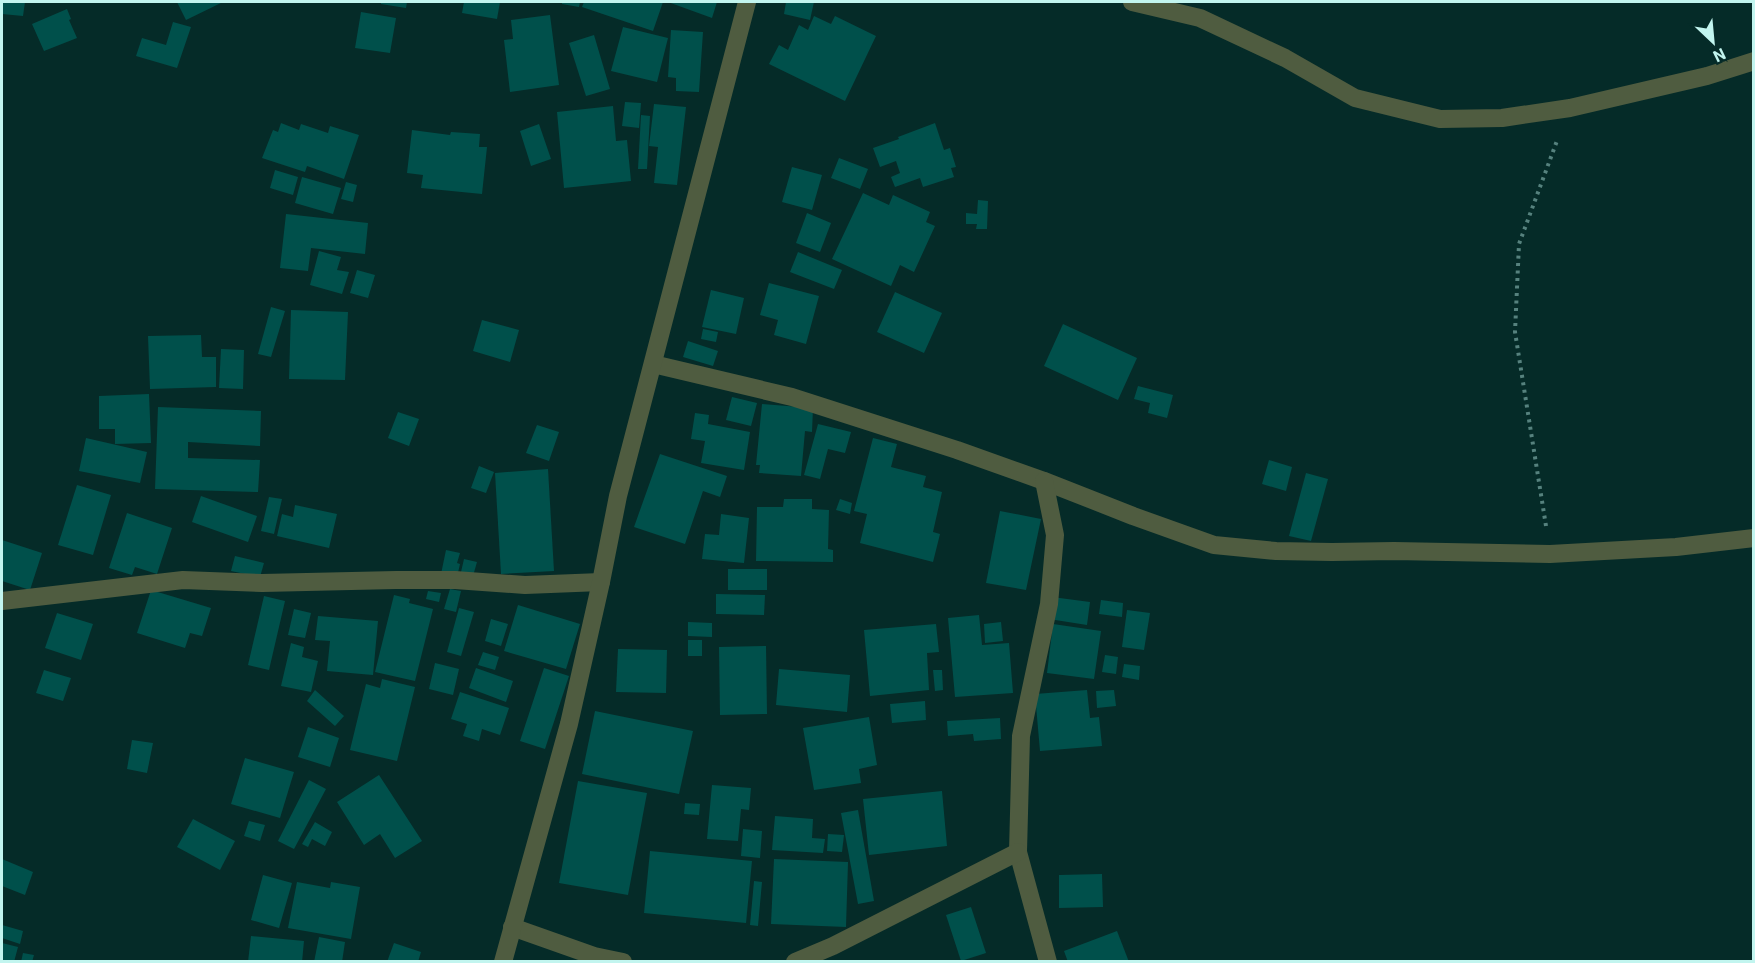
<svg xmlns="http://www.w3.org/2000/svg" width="1755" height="963" font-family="Roboto,sans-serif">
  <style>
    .building { fill: #00504b }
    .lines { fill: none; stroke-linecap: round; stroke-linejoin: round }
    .path { stroke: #56827e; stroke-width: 4; stroke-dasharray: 3 4.5; stroke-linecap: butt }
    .minor { stroke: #4f5c40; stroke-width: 18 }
  </style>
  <rect width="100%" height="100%" fill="#052b28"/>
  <g class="building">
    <path d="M2,2H25L23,16L2,14Z"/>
    <path d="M177,2H223L186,20Z"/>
    <path d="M381,2H407L406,8L381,4Z"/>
    <path d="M464,2H500L497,19L462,13Z"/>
    <path d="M562,2H580L579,7L562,4Z"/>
    <path d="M584,2H663L653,31L582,7Z"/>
    <path d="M668,2H717L712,18Z"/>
    <path d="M786,2H814L810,20L784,14Z"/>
    <path d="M67,9L71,19L69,20L77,38L44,51L32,24Z"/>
    <path d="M361,12L396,18L390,53L355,48Z"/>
    <path d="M550,15L559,85L510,92L504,40L513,39L511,20Z"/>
    <path d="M814,16L831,24L835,16L876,36L845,101L769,64L779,45L788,50L799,25L808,30Z"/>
    <path d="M173,22L191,27L177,68L136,56L142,38L166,45Z"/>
    <path d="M623,27L668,38L657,82L611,71Z"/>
    <path d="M671,30L703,32L699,92L676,91V78L668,77Z"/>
    <path d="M594,35L610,89L586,96L569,43Z"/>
    <path d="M625,102L641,103L639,128L622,126Z"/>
    <path d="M654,104L686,107L677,185L654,183L658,147L649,146Z"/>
    <path d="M613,106L616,141L627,140L631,181L564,188L557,112Z"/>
    <path d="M641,115L650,116L647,169H638Z"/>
    <path d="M281,123L299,130L301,124L328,133L330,126L359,135L344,179L307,166L305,172L262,158L273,130L278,132Z"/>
    <path d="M935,123L944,150L950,148L956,167L951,168L954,177L923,187L920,178L895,187L891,177L900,173L896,161L880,167L873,148L899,139L898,137Z"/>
    <path d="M539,124L551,159L531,166L520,131Z"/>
    <path d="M412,130L450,135L451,132L480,134L479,147H487L482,194L421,188L423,175L407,173Z"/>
    <path d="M839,158L868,169L860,189L831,178Z"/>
    <path d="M792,167L822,175L812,210L782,202Z"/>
    <path d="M275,170L298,177L293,195L270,188Z"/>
    <path d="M302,177L341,188L333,214L295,203Z"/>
    <path d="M346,182L357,185L353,202L341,199Z"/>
    <path d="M863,193L889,205L893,195L930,212L926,222L935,226L914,272L900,265L891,286L832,259Z"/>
    <path d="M978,200L988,201L987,229H976L977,224H966V213L977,214Z"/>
    <path d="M807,213L831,223L820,252L796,243Z"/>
    <path d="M286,214L368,223L365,254L311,248L308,271L280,268Z"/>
    <path d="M319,251L341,257L337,270L349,272L342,294L310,285Z"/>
    <path d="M798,252L842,270L834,289L790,272Z"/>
    <path d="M357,270L375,275L368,298L350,293Z"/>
    <path d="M769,283L819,296L806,344L774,335L778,320L760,315Z"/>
    <path d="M711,290L744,298L736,334L702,327Z"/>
    <path d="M895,292L942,313L924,353L877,332Z"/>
    <path d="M271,307L285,311L271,357L258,354Z"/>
    <path d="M291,310L348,312L345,380L289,379Z"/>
    <path d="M482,320L519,330L510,362L473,351Z"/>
    <path d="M1063,324L1137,358L1118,400L1044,366Z"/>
    <path d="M703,329L718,332L716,342L701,339Z"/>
    <path d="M201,335L202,357H216V387L150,389L148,336Z"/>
    <path d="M688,341L718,351L713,366L683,357Z"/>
    <path d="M221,349L244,350L243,389L219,388Z"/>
    <path d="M1138,386L1173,395L1167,418L1148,413L1150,403L1134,399Z"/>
    <path d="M149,394L151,443L115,444V429H99V396Z"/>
    <path d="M732,397L757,403L751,426L726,420Z"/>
    <path d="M762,404L813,408L812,432L805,431L801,476L759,473L760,465H756Z"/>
    <path d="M158,407L261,411L260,446L188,442V458L260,460L258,492L155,489Z"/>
    <path d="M398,412L419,419L409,446L388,438Z"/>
    <path d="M695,413L709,415L708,424L750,432L744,470L701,463L705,441L691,439Z"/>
    <path d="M818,424L851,432L845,453L828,449L820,479L804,475Z"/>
    <path d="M537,425L559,432L549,461L526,453Z"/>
    <path d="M86,438L147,452L140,483L79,471Z"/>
    <path d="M873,438L897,444L891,467L926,476L923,487L942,492L933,532L940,534L933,562L860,543L867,514L854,511Z"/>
    <path d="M660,454L727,476L720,497L703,491L685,544L634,527Z"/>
    <path d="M1269,460L1292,467L1286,491L1262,484Z"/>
    <path d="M479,466L494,472L486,493L471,488Z"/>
    <path d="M548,469L554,571L501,574L495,473Z"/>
    <path d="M1306,473L1328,479L1311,541L1289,536Z"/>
    <path d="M77,485L111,495L93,555L58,545Z"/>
    <path d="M201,496L257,516L248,542L192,522Z"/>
    <path d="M269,497L282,499L274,534L261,531Z"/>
    <path d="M784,499H812V509L829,510L828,549L833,550V562L756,561L757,507H783Z"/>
    <path d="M840,499L852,503L850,514L836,510Z"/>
    <path d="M295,505L337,514L329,548L277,536L282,514L293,517Z"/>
    <path d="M1000,511L1041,519L1026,590L986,583Z"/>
    <path d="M127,513L172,528L157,574L135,567L132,575L109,568Z"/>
    <path d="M721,514L749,518L744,563L702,559L705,534L719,535Z"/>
    <path d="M2,540L42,553L30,590L2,581Z"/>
    <path d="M446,550L460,553L457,563L460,564L457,577L441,574Z"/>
    <path d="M235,556L264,563L260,577L231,571Z"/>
    <path d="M464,559L477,562L473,576L461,572Z"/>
    <rect x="728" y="569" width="39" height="21"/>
    <path d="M450,589L461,591L456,612L444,609Z"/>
    <path d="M151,590L211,608L202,636L190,633L185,648L137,633Z"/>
    <path d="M428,591L441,593L439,602L426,599Z"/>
    <path d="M716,594L765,595L764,615L716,614Z"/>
    <path d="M394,595L410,599L409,603L433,609L415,681L375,672Z"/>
    <path d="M264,596L285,601L269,670L248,665Z"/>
    <path d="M1052,597L1090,602L1087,625L1049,619Z"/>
    <path d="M1101,600L1123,603L1122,617L1099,614Z"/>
    <path d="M518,605L580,624L566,669L504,651Z"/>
    <path d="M459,608L474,612L461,656L447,652Z"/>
    <path d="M294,609L311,613L305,638L288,635Z"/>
    <path d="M1127,610L1150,613L1144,650L1122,647Z"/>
    <path d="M57,613L93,624L81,660L45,648Z"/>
    <path d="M979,615L982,645L1009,643L1013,693L955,697L948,618Z"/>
    <path d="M318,616L378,621L373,675L327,671L330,641L315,640Z"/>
    <path d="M491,619L508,624L501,646L485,641Z"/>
    <path d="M688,622L712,623V637L688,636Z"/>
    <path d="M1001,622L1003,641L985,643L984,624Z"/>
    <path d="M936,624L939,652L927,653L929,690L870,696L864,630Z"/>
    <path d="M1053,624L1101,631L1094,679L1047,673Z"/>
    <rect x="688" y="640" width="14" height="16"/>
    <path d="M291,643L304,647L302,657L318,661L311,692L281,686Z"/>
    <path d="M766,646L767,714L720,715L719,647Z"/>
    <path d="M618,649L667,650L666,693L616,692Z"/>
    <path d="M483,652L499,657L495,670L478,665Z"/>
    <path d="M1105,655L1118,657L1116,674L1102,672Z"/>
    <path d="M435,663L459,669L453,695L429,689Z"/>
    <path d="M1124,664L1140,666L1139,680L1122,677Z"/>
    <path d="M476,668L513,681L506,702L469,688Z"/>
    <path d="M544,668L569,676L545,749L520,741Z"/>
    <path d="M779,669L850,675L847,712L776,705Z"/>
    <path d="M44,670L71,678L63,701L36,693Z"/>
    <path d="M933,670H942L943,690L935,691Z"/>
    <path d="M382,679L415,687L397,761L350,750L366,684L380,688Z"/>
    <path d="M315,690L344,716L335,726L307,701Z"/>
    <path d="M1087,690L1090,718L1099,717L1102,746L1040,751L1035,694Z"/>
    <path d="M1114,690L1116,706L1097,708L1096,691Z"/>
    <path d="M460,692L509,708L500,735L482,729L479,741L463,736L467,724L451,719Z"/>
    <path d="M925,701L926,720L892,723L890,704Z"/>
    <path d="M595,711L693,731L679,794L582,774Z"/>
    <path d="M869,717L877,765L859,769L861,783L814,790L803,728Z"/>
    <path d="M1000,718L1001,739L974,741L973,734L948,736L947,721Z"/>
    <path d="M308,727L339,738L330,767L298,757Z"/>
    <path d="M132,740L153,743L147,773L127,769Z"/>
    <path d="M245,758L294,772L280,818L231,804Z"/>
    <path d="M379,775L422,841L395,858L380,834L364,845L337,802Z"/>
    <path d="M309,780L326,789L294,849L278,841Z"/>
    <path d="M578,781L647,793L628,895L559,883Z"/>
    <path d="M712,785L751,788L749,810L741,809L738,841L707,839Z"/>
    <path d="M942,791L947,846L869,855L863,799Z"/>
    <path d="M685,803L700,804L699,815L684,814Z"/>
    <path d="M858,810L874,901L858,904L841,813Z"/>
    <path d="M775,816L813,819L812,838L825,839L823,853L772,850Z"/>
    <path d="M193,819L235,841L220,870L177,847Z"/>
    <path d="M249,821L265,825L260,841L244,836Z"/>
    <path d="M315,822L332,832L325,846L312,839L308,847L302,844Z"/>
    <path d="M743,829L762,831L760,858L741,856Z"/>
    <path d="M828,834L844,835L842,852L827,851Z"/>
    <path d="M650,851L752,861L746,923L644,913Z"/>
    <path d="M2,859L33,872L25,895L2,886Z"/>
    <path d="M774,859L848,862L846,927L771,924Z"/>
    <path d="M1102,874L1103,907L1059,908V875Z"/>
    <path d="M263,875L292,883L279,928L251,920Z"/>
    <path d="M754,881L762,882L758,926L750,925Z"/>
    <path d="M297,882L330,888L331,882L360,887L351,939L288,928Z"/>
    <path d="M971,907L986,953L961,961L946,915Z"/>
    <path d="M2,925L23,931L20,944L2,938Z"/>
    <path d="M1117,931L1129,962H1068L1064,951Z"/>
    <path d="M251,936L304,941L302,962H248Z"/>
    <path d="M319,937L345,942L342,962H314Z"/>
    <path d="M2,943L18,947L14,962H2Z"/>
    <path d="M394,943L421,952L418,962H387Z"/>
    <path d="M23,953L34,955L32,962H21Z"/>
  </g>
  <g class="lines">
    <path class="path" d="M1546,526L1515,332L1519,244L1558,138"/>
    <g class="minor">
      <path d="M1132,2L1200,18L1285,58L1355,98L1440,119L1502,118L1570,108L1707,76L1754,61"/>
      <path d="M653,364L792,397L957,450L1044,481L1133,516L1214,545L1276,551L1332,552L1394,551L1550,554L1676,547L1754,538"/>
      <path d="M1044,481L1055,535L1049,604L1021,736L1018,852L1048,962"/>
      <path d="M2,601L183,580L262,583L396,580H455L525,585L601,582"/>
      <path d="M512,927L594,956L623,962"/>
      <path d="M503,962L569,724L601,582L618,496L747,2"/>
      <path d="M795,962L833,946L1018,852"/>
    </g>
  </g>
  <rect width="1755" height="963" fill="none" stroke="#c2f5ef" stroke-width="6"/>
  <g transform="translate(1713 42) rotate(154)" stroke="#052b28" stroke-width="4.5" paint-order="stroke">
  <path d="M0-4.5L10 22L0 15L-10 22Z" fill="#c2f5ef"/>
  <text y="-9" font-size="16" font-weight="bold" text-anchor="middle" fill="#c2f5ef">N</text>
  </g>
</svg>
